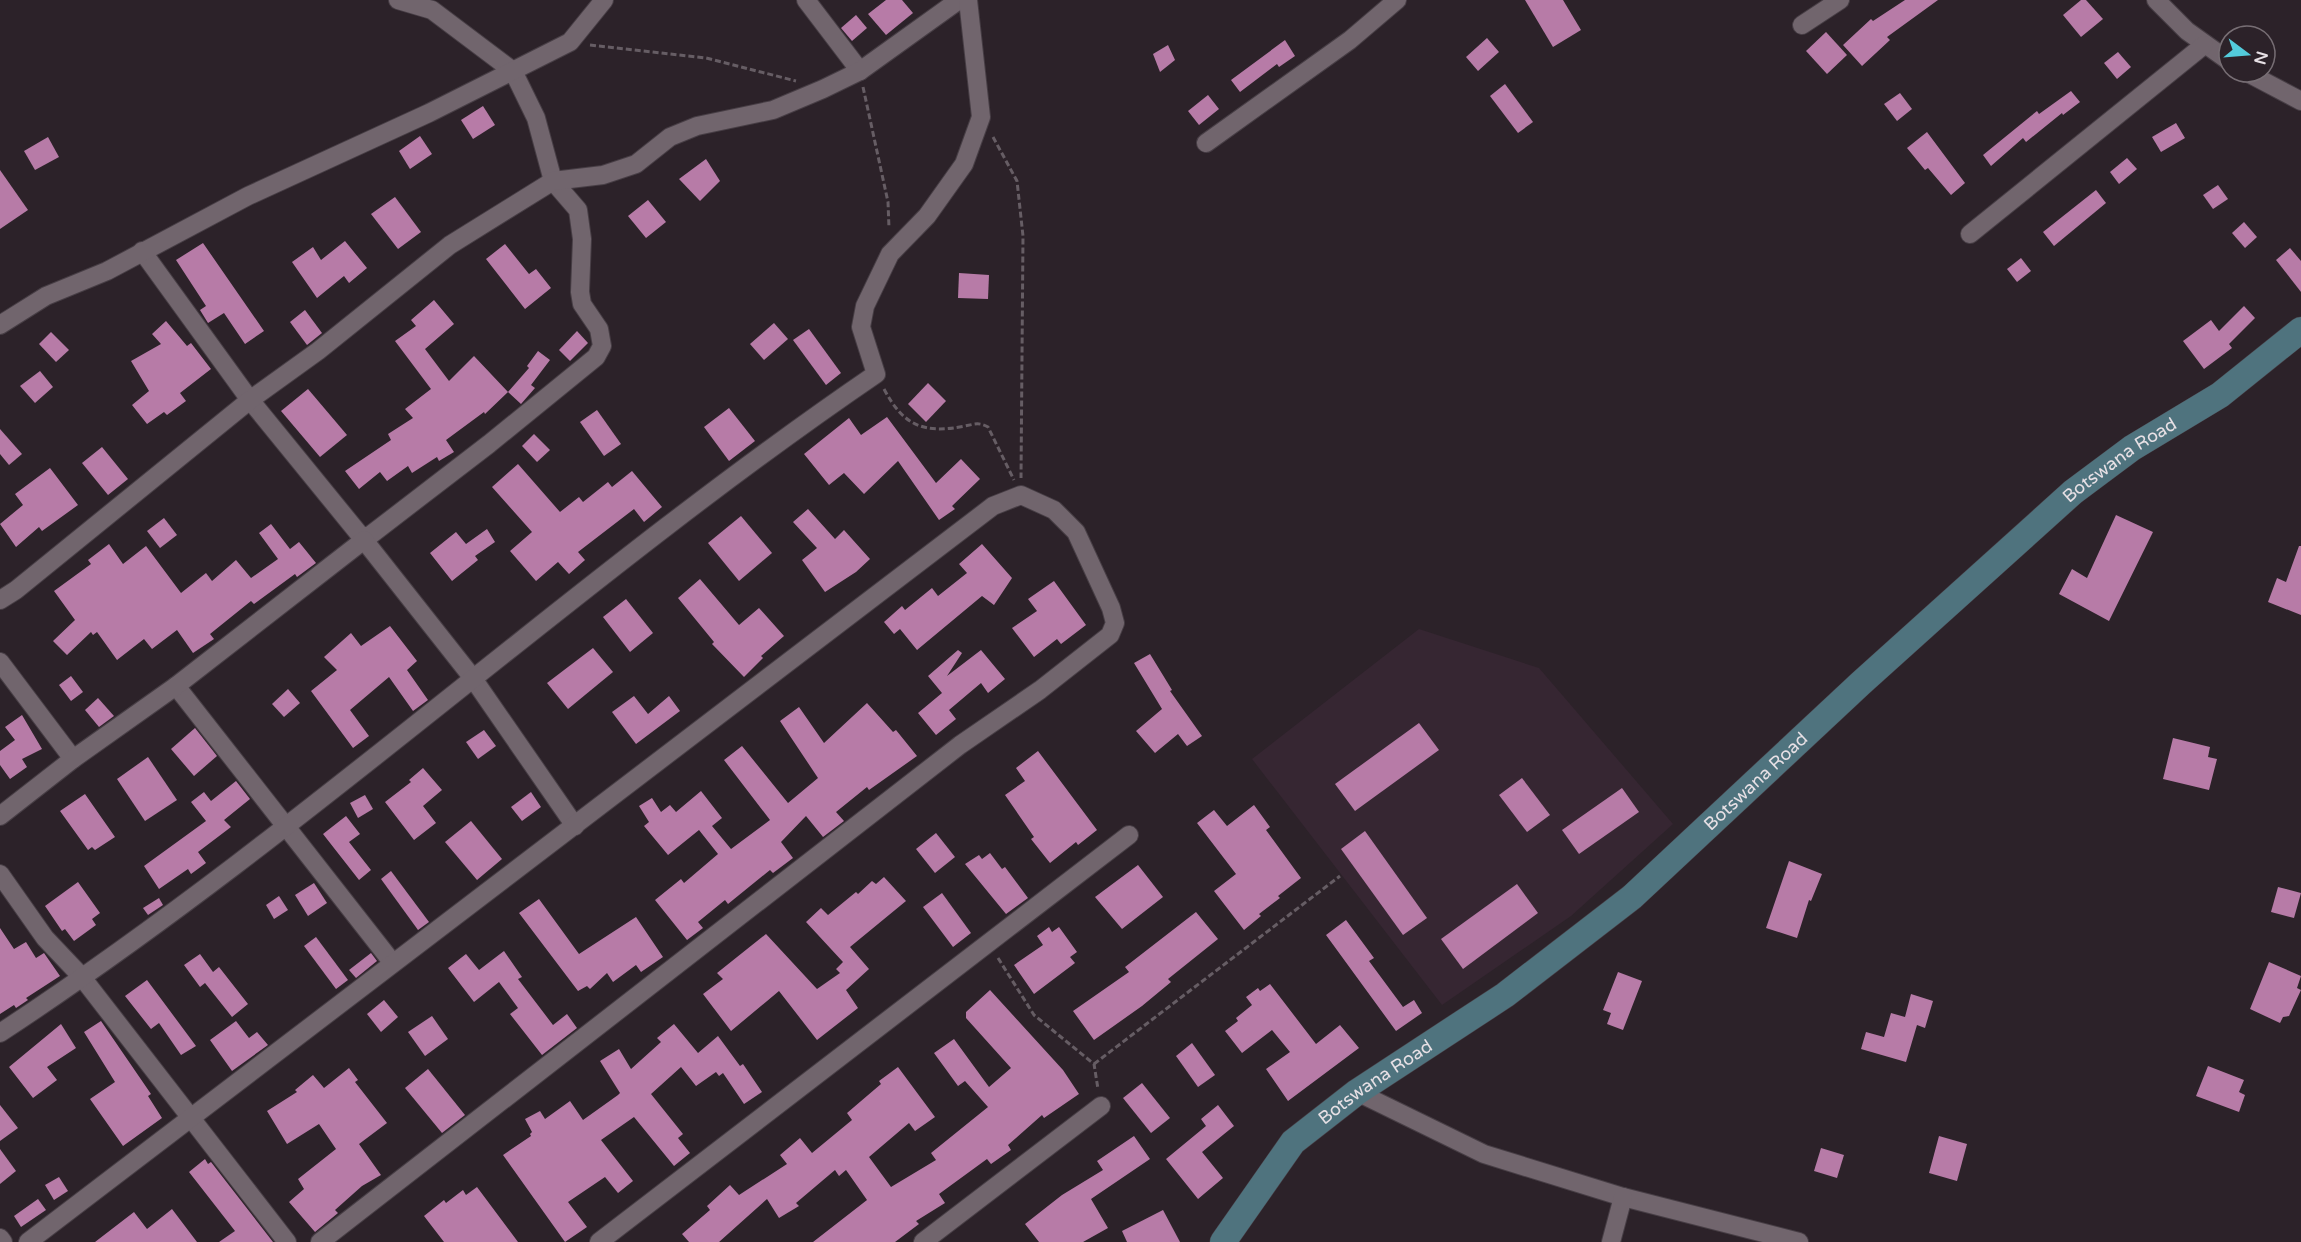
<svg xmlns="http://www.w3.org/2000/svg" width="2301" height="1242" font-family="'Varela Round',sans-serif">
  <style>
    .built { fill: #362632 }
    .building { fill: #b77ba7 }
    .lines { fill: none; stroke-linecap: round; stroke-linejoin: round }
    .street-casing { stroke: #473e45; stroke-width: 20 }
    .secondary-casing { stroke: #473e45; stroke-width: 27 }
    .path { stroke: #665d64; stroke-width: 3; stroke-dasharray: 6 3; stroke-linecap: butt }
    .street { stroke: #71656d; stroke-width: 18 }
    .secondary { stroke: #4f737e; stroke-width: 26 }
    .labels { text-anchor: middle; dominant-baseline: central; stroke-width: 6; stroke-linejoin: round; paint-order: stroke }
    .street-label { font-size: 18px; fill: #e7e0e5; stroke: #2c2229 }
  </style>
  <rect width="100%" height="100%" fill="#2c2229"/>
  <path class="built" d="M1419,629L1539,668L1673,824L1571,916L1442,1005L1252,759Z"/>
  <g class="building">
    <path d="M886,0H902L913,13L886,35L868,14Z"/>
    <path d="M1525,0H1563L1581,30L1553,47Z"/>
    <path d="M1905,0H1938L1887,37L1890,40L1862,66L1843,45L1871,19L1873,21Z"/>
    <path d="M2081,0H2086L2103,19L2081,37L2063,15Z"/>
    <path d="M856,15L867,28L852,41L841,28Z"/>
    <path d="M1826,32L1847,55L1827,74L1806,51Z"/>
    <path d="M1487,38L1499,52L1478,71L1466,57Z"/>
    <path d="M1285,40L1295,56L1279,67L1277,64L1240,92L1231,80Z"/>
    <path d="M1168,45L1175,60L1160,72L1153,54Z"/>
    <path d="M2118,52L2131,67L2117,79L2104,63Z"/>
    <path d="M1505,84L1533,122L1518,133L1490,96Z"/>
    <path d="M2071,91L2080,102L2063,115L2062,113L2026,142L2023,138L1991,166L1983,155L2037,111L2039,114Z"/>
    <path d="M1900,93L1912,109L1897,121L1884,104Z"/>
    <path d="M1208,95L1219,109L1199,125L1188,111Z"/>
    <path d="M483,106L495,125L473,139L461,120Z"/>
    <path d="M2176,123L2185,138L2161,152L2152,137Z"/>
    <path d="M1927,132L1965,183L1951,195L1928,168L1925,170L1907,148Z"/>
    <path d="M420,136L432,154L410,169L399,151Z"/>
    <path d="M48,137L59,157L35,170L24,151Z"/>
    <path d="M2127,158L2137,169L2119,184L2110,172Z"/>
    <path d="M706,159L720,181L700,201L679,179Z"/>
    <path d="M0,170L28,210L0,229Z"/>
    <path d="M2218,185L2228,199L2213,209L2203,195Z"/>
    <path d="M2096,190L2106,203L2054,246L2043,232Z"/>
    <path d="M395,197L421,232L398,249L371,214Z"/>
    <path d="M648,200L666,222L646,238L628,216Z"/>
    <path d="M2244,222L2257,237L2245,248L2232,233Z"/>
    <path d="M345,241L367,268L349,283L344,276L317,298L292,262L313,247L321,260Z"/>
    <path d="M203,243L264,331L245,344L224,313L208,323L200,310L206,306L176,260Z"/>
    <path d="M505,244L529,274L536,269L551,288L525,309L486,259Z"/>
    <path d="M2290,248L2301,261V292L2276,260Z"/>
    <path d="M2021,258L2031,271L2017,282L2007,269Z"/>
    <path d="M959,273L989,275L988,299L958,298Z"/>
    <path d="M434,300L454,324L425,349L449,381L474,356L508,392L485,414L484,412L446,440L454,452L439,461L437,457L412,473L408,466L387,481L380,472L359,489L345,471L391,440L388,434L413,418L405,409L431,389L395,341L416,326L411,320Z"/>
    <path d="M2244,306L2255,318L2229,344L2232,348L2204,369L2183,341L2211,320L2219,331Z"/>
    <path d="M305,310L322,333L307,345L290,322Z"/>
    <path d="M166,321L187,346L191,343L211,369L180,393L186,401L167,415L164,412L147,424L132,405L149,391L131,361L161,344L152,334Z"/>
    <path d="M774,323L788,339L764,360L750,344Z"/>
    <path d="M809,329L841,373L826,385L793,340Z"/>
    <path d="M577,331L588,343L570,361L559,350Z"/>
    <path d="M51,332L69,350L56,362L39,344Z"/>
    <path d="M538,351L550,360L531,385L535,388L521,404L508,392L529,368L527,366Z"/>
    <path d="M40,371L53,387L35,403L20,386Z"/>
    <path d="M928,383L946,401L926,422L908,404Z"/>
    <path d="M308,389L347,435L320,457L281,411Z"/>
    <path d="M729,408L755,441L729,461L704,427Z"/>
    <path d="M597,410L621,444L604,456L580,422Z"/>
    <path d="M887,417L936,483L961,459L980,479L952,506L955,509L939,520L898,461L864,494L844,473L829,485L804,454L849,418L861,435Z"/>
    <path d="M0,429L22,454L9,465L0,454Z"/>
    <path d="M534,434L550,450L537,462L522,446Z"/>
    <path d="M102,447L128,479L108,495L82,463Z"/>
    <path d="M518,464L560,512L579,497L583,502L608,482L612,487L632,471L662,507L644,522L634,509L578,552L585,560L569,574L558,562L536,581L510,551L532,532L492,487Z"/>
    <path d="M50,468L78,505L42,531L39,527L16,547L0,524L23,505L15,494Z"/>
    <path d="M808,509L835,539L844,530L870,559L856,572L825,592L802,560L817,548L793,522Z"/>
    <path d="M2116,515L2153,532L2109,621L2059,594L2072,569L2087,578Z"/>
    <path d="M741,516L772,553L739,581L708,543Z"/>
    <path d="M164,518L177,535L160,548L147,531Z"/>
    <path d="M271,524L290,549L299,542L316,563L297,577L295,574L254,604L251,601L210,634L214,639L193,653L177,630L152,649L144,639L117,660L97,632L93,635L91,632L67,655L53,641L75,620L54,591L91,564L88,560L109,544L123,564L146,546L181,593L206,573L212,581L236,560L251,578L278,559L259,533Z"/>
    <path d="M487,529L495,542L475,556L478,560L452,581L430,553L456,532L466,544Z"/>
    <path d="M982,544L1012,578L994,605L982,596L917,650L900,629L894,634L884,622L902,606L905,610L932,588L938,596L967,573L959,564Z"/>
    <path d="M2299,546H2301V615L2268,602L2277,578L2286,582Z"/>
    <path d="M700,579L739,625L759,608L784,636L761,656L763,658L744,677L712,644L714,642L678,598Z"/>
    <path d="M1054,581L1086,625L1061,644L1057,639L1034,657L1012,628L1037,611L1028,599Z"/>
    <path d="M626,599L653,633L630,652L603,617Z"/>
    <path d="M390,626L417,661L407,670L428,700L413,711L389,677L350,710L369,736L353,748L311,691L337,670L324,657L351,633L361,646Z"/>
    <path d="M593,648L613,672L568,709L547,683Z"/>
    <path d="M958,650L962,653L947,676L981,650L1005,679L988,693L981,683L949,710L956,719L936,735L918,713L942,693L928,676Z"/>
    <path d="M1150,654L1172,690L1170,691L1202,736L1187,746L1178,734L1155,753L1136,731L1162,709L1134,663Z"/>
    <path d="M71,676L83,692L71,701L59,685Z"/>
    <path d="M288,689L300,703L284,717L272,704Z"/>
    <path d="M634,696L648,714L669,696L680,711L636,744L612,712Z"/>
    <path d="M98,698L114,716L99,727L85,710Z"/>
    <path d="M867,703L893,732L896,730L917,756L869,790L867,787L836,812L844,821L823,837L806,816L781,842L793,858L773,873L770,870L728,904L725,900L698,922L703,928L687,940L655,900L681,879L684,883L718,854L699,830L668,855L644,826L649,822L639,806L652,798L661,812L670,805L676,812L701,791L722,818L712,826L731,849L770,820L724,760L742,746L788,803L818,778L780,721L799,707L824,743Z"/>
    <path d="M22,715L42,749L22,759L27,767L10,779L0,765V751L15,740L5,727Z"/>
    <path d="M1419,723L1439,750L1355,811L1335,784Z"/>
    <path d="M195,728L217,756L194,776L171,749Z"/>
    <path d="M484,730L496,746L478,759L466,742Z"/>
    <path d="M2173,738L2210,747L2208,757L2217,759L2209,790L2163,779Z"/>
    <path d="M1038,751L1097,830L1078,845L1076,842L1050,863L1031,839L1034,837L1005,795L1025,781L1016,768Z"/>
    <path d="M148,757L177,800L145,821L117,779Z"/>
    <path d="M423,768L442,790L423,806L436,823L414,840L385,802L411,782L409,780Z"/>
    <path d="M1522,778L1550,815L1527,832L1499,795Z"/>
    <path d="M236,781L250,799L224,820L231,827L198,852L206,863L191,874L188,869L159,889L144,866L206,821L191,802L204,792L211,801Z"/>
    <path d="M1622,788L1639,812L1579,854L1562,830Z"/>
    <path d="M531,792L541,807L522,821L511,807Z"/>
    <path d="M85,794L115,837L95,850L92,847L88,850L60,811Z"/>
    <path d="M365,795L373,809L358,818L350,803Z"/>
    <path d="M1254,805L1270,827L1266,830L1301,878L1278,896L1280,898L1259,914L1261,916L1244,930L1214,891L1236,874L1197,823L1214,810L1227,826Z"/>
    <path d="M346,816L360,834L349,842L371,870L359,880L323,834Z"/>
    <path d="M471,821L502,859L477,880L445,842Z"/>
    <path d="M1365,831L1427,918L1403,935L1341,849Z"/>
    <path d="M936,833L955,857L935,873L916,849Z"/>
    <path d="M990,853L1002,869L1005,867L1028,898L1006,914L965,864L979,855L982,859Z"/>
    <path d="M1789,861L1822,874L1811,901L1809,900L1797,938L1766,928Z"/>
    <path d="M1138,865L1163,897L1122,929L1095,897Z"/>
    <path d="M391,871L429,922L418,930L381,879Z"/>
    <path d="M884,877L906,901L850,947L869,969L846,990L858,1008L817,1040L779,991L731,1031L703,994L723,979L717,973L766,934L817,989L840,973L836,969L843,962L806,922L821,908L828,915L856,892L858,894L872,881L876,884Z"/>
    <path d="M78,882L100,913L92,919L96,925L74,941L65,929L62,931L45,906Z"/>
    <path d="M314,883L327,903L308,916L295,895Z"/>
    <path d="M1517,884L1538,913L1463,969L1441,939Z"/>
    <path d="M2278,887L2301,893L2294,918L2271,912Z"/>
    <path d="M942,893L971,933L953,947L923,907Z"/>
    <path d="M279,896L288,910L274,919L266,905Z"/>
    <path d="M159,898L163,905L148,915L143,908Z"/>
    <path d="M539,899L579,954L636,917L663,957L641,972L636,965L613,982L607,973L590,989L587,986L578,991L519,913Z"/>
    <path d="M1196,912L1218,939L1168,979L1171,982L1142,1006L1094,1040L1073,1011L1129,972L1125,967Z"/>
    <path d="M1346,920L1374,958L1369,961L1403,1007L1414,1000L1422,1013L1396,1031L1326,935Z"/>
    <path d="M1049,927L1052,932L1059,927L1077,952L1070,957L1075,963L1034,994L1014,965L1043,945L1037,936Z"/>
    <path d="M0,928L14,949L26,942L36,958L44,953L60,976L26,998L28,1000L16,1008L14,1005L0,1014Z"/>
    <path d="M316,937L348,980L336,989L304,946Z"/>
    <path d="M504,951L522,977L518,979L553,1025L567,1014L577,1028L542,1055L510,1014L518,1008L499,982L474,1002L448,968L466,954L479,970Z"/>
    <path d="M371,953L377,961L356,978L349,970Z"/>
    <path d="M200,954L213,972L219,967L248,1004L232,1017L205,983L200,987L184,965Z"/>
    <path d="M2269,962L2301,976L2297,988L2301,990L2289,1016L2283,1017L2280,1023L2250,1009Z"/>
    <path d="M1618,972L1642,981L1623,1030L1607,1024L1611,1013L1603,1010Z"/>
    <path d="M147,980L196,1046L181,1055L159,1023L151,1029L125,996Z"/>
    <path d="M1270,984L1316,1044L1340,1025L1359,1048L1288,1101L1266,1069L1290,1052L1272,1030L1242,1053L1225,1031L1238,1021L1236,1018L1252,1005L1246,997L1258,988L1260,991Z"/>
    <path d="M990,990L1063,1070L1079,1094L1044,1118L1042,1115L1008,1145L1011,1150L991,1164L987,1159L939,1194L945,1203L916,1221L919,1224L895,1242H813L867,1200L846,1170L839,1176L835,1170L796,1203L799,1206L779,1218L767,1199L719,1242H689L682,1234L710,1210L707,1206L730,1185L739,1195L787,1164L780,1155L800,1138L812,1153L852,1120L847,1113L881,1084L879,1081L898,1067L935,1117L915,1131L909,1123L869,1157L891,1187L936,1160L931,1153L988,1107L965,1081L958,1086L934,1053L954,1039L989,1087L1011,1068L966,1018V1012Z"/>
    <path d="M1911,994L1933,1001L1925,1028L1917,1025L1906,1062L1861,1049L1866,1032L1884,1037L1891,1013L1905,1017Z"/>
    <path d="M384,1000L398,1017L381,1032L367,1014Z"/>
    <path d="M432,1016L448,1039L425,1056L408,1032Z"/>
    <path d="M101,1021L151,1094L148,1096L162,1118L123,1146L90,1099L115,1082L84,1032Z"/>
    <path d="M236,1021L249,1038L257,1032L268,1045L232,1071L210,1040Z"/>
    <path d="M61,1024L76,1048L47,1067L57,1080L33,1098L9,1067Z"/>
    <path d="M674,1024L698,1053L718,1036L740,1066L743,1064L762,1092L744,1104L723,1073L719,1076L716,1072L696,1086L681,1067L651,1094L683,1134L678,1138L690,1153L674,1166L634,1117L601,1140L633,1181L618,1193L605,1177L568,1202L587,1227L565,1242L503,1155L531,1136L530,1134L532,1132L525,1119L540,1111L545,1119L570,1101L583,1120L618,1095L620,1093L600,1061L619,1049L631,1069L661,1042L657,1038Z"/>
    <path d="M1192,1043L1215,1075L1198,1087L1176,1056Z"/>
    <path d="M2208,1066L2244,1080L2239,1092L2245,1095L2239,1112L2196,1096Z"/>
    <path d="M349,1068L358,1080L355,1082L387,1123L359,1144L381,1175L362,1186L335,1210L338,1213L315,1232L289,1202L304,1189L298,1179L336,1149L319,1124L287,1144L267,1111L297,1092L295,1090L313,1075L324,1088Z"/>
    <path d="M428,1069L465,1115L442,1133L405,1088Z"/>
    <path d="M1142,1083L1170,1118L1151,1133L1123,1098Z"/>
    <path d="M0,1105L18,1128L0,1141Z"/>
    <path d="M1218,1105L1234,1126L1202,1152L1223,1178L1198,1199L1166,1159L1206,1126L1201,1119Z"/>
    <path d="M1134,1136L1150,1159L1091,1199L1108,1228L1083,1242H1039L1025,1224L1062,1195L1103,1170L1097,1161Z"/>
    <path d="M1939,1136L1967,1144L1957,1181L1929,1173Z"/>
    <path d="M1821,1148L1844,1155L1837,1178L1814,1171Z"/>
    <path d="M0,1149L16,1171L0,1184Z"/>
    <path d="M205,1159L208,1164L211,1162L273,1242H219L235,1231L189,1172Z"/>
    <path d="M59,1177L68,1191L54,1200L45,1185Z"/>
    <path d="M477,1187L518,1242H444L424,1216L444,1200L446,1203L463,1190L466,1195Z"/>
    <path d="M38,1199L46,1210L21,1227L14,1216Z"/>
    <path d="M172,1209L197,1242H95L134,1212L147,1229Z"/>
    <path d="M1163,1210L1180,1242H1127L1122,1231Z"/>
  </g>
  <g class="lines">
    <defs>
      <g id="street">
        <path d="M806,0L860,71"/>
        <path d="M2156,0L2187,31L2229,61"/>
        <path d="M1802,25L1840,0"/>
        <path d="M2246,72L2301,101"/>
        <path d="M1206,143L1350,40L1397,0"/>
        <path d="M1970,234L2204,45"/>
        <path d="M142,251L250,400L364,540L489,444L596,357L602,346L599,329L582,304L580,292L582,239L578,210L553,181L536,118L513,71L432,10L398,0"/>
        <path d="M0,325L46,296L107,271L248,196L429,113L570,42L604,0"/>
        <path d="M0,600L16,590L250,400L318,351L450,245L553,181L603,175L636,164L670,137L697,126L773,110L823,89L860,71L959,0"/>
        <path d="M0,662L73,759"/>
        <path d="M176,686L392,962"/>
        <path d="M0,816L73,759L176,686L364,540L472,677L575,826"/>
        <path d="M0,874L45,938L81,976L287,1242"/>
        <path d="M0,1033C306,832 574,580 876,374L861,327L865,306L890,254L927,216L964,164L981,117L968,0"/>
        <path d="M1357,1092L1484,1154L1623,1197L1799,1242"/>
        <path d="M0,1238L3,1242"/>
        <path d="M28,1242L993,506L1021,495L1054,510L1076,532L1111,608L1115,623L1110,635L1040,690L960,745L320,1242"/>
        <path d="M599,1242L1129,835"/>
        <path d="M923,1242L1101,1106"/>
        <path d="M1611,1242L1623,1197"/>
      </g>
      <g id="secondary">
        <path id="s1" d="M1223,1242L1293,1142L1357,1092L1505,995L1632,897L1861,683L2073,492L2132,448L2220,395L2301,330"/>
      </g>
    </defs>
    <use href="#street" class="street-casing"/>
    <use href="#secondary" class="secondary-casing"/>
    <g class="path">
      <path d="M590,45L706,58L796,81"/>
      <path d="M863,87L888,202L889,228"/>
      <path d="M993,137L1017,181L1023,236L1021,478"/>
      <path d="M884,389C904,427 925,434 965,426C975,424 979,422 988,427L1014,480"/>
      <path d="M998,958L1034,1015L1094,1064L1098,1089"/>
      <path d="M1094,1064L1340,876"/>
    </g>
    <use href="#street" class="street"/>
    <use href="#secondary" class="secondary"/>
  </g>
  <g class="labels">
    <g class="street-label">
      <text stroke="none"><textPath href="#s1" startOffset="1196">Botswana Road</textPath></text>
      <text stroke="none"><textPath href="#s1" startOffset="710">Botswana Road</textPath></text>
      <text stroke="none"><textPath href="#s1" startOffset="224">Botswana Road</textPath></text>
    </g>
  </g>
  <g transform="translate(2247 54) rotate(106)"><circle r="28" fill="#2c2229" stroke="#776e74" stroke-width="1.5"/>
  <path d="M0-4.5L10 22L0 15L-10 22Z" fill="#53cbdb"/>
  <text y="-9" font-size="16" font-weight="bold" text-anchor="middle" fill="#e7e0e5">N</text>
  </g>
</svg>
